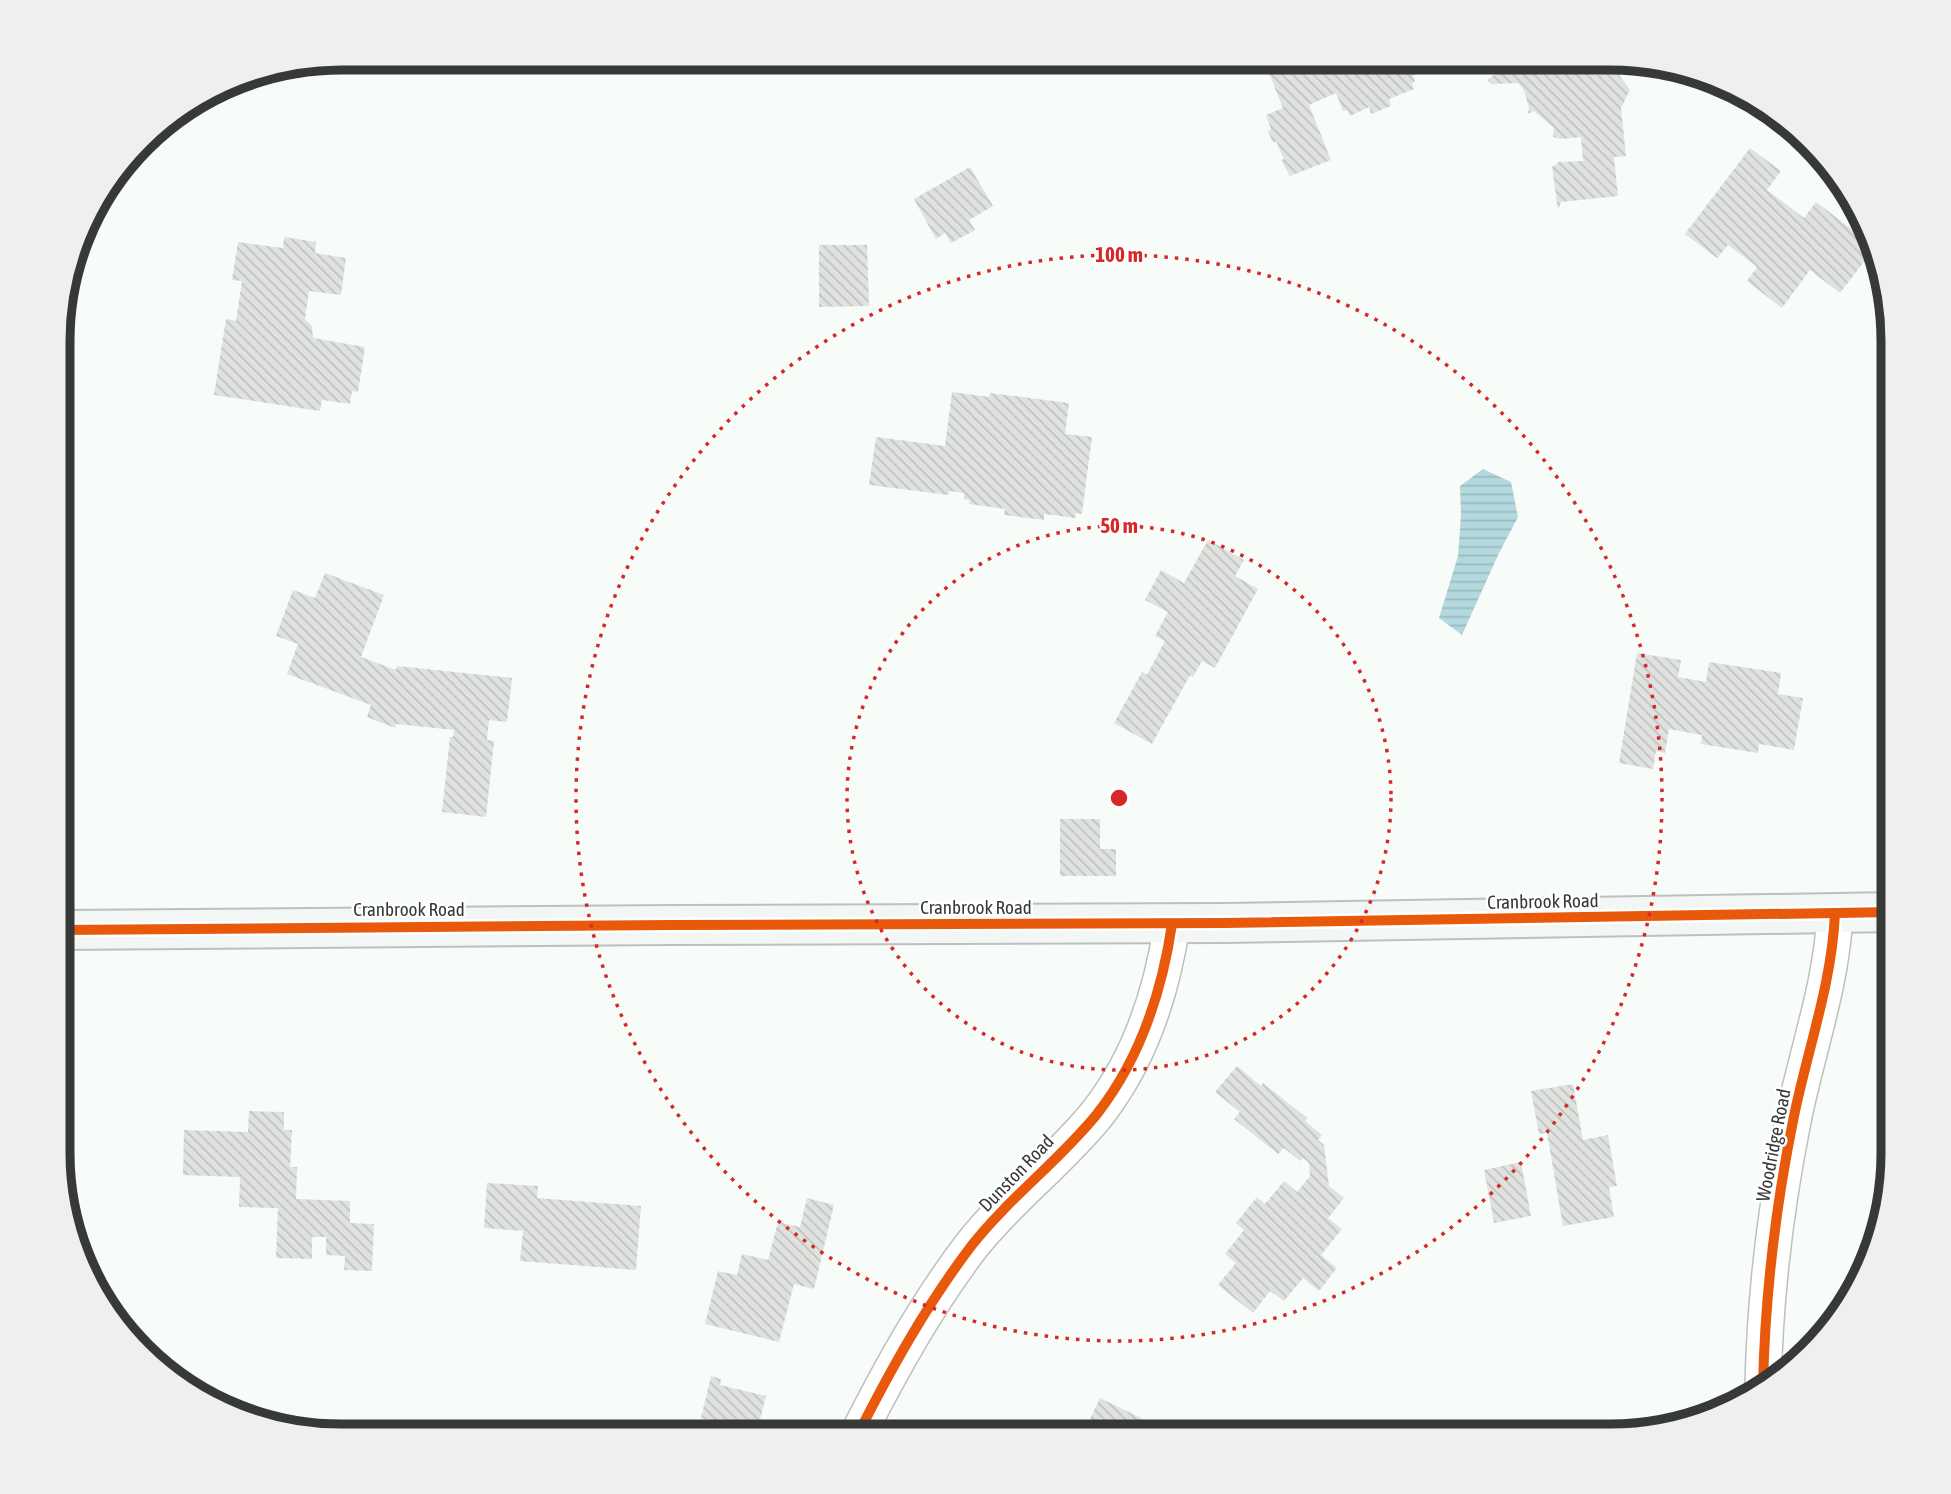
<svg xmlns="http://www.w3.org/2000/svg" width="1951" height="1494" font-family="'Asap Condensed',sans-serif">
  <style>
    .water { fill: url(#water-rules) }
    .building { fill: url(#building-back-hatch) }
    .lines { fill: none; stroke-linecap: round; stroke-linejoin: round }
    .street-casing { stroke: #bdc0bd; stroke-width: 38 }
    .secondary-casing { stroke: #bdc0bd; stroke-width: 42 }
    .street { stroke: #fefffe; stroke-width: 35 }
    .secondary { stroke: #f2f7f5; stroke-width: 38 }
    .cycleway-casing { stroke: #fff; stroke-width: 15 }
    .cycleway { stroke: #e8590c; stroke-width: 10 }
    .ring { fill: none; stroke: #d62828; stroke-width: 3.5; stroke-dasharray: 3.5 7 }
    .labels { text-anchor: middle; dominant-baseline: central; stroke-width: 5; stroke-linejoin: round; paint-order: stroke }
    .street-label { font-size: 19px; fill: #373937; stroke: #fff }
    .rim { fill: none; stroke: #373937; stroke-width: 9 }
    .centre { fill: #d62828; stroke: #fff; stroke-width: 3.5 }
    .ring-label { font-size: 21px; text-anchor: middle; font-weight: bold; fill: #d62828; stroke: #fff; stroke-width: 5; stroke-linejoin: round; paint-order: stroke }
  </style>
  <defs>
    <pattern id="water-rules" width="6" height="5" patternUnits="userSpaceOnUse" patternTransform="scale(1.75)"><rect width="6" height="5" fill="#b3d8dd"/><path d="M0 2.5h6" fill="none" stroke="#9bbabe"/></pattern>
    <pattern id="building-back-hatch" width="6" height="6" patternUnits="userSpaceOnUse" patternTransform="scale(1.75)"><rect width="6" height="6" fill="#dfe2de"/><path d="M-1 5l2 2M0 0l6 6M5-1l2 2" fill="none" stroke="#c0c3bf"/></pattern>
  </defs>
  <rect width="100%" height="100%" fill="#f8fcf8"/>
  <g class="water">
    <path d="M1483,469L1511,482L1518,517L1499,553L1462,635L1439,618L1458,556L1461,515L1460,486Z"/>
    <path d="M59,1074L69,1107L58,1168Z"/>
  </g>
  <g class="building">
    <path d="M1291,58H1422L1424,62L1412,67L1415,75L1413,76L1415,82L1412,83L1414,89L1389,99L1391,106L1371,114L1369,107L1350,116L1347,110L1343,111L1336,93L1309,105L1331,160L1290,176L1281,160L1284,159L1276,141L1273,143L1268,131L1271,129L1266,115L1283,108L1267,68Z"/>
    <path d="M1496,58H1567L1582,63L1594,75L1617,72L1630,90L1621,108L1626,156L1614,157L1618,196L1561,202L1558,210L1552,167L1559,162L1583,161L1581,137L1562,139L1553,137L1554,128L1534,111L1528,114L1529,108L1524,90L1518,83L1492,84L1487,80L1497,73Z"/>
    <path d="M1750,148L1781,171L1767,190L1804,218L1816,202L1871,244L1872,251L1840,293L1810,270L1782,308L1747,281L1757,267L1728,245L1717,258L1685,234Z"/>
    <path d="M970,167L993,206L969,220L975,230L951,243L945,233L936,239L914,199Z"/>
    <path d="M284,237L316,242L315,253L346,258L341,295L309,291L305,319L312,326L313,338L365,347L358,392L352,391L350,404L322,400L320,411L214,395L226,319L236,321L242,281L232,280L238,242L283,248Z"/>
    <path d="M819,245H867L869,306L819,307Z"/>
    <path d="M952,392L989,397L990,393L1069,403L1065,434L1092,437L1082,514L1076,513L1075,518L1044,514V520L1004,515L1005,509L969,504L970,500L964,499V493L949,491V495L869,485L876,437L945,446Z"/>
    <path d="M1208,540L1244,560L1235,576L1258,589L1215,668L1202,661L1193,677L1190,675L1152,744L1114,723L1142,672L1147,675L1165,641L1155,636L1168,612L1145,600L1161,570L1184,583Z"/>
    <path d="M325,573L384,595L361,657L396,670L397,666L512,678L507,722L489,720L487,740L494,741L486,817L442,812L450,737H453L454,730L396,724L395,728L367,717L371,705L287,674L298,644L276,636L293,590L315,598Z"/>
    <path d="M1637,653L1681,660L1678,677L1706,682L1709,662L1781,673L1778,694L1803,698L1794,750L1759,744L1758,753L1701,744L1702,735L1669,729L1665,753L1656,751L1653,769L1619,763Z"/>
    <path d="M1060,819H1100V849H1116V876H1060Z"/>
    <path d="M1237,1066L1261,1086L1263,1083L1307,1118L1305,1121L1322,1135L1318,1140L1324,1145L1329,1186L1344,1198L1328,1218L1342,1229L1321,1255L1337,1268L1319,1291L1303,1278L1284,1301L1270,1291L1253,1313L1218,1285L1236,1263L1225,1254L1244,1230L1236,1223L1257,1197L1265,1204L1284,1181L1297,1192L1310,1176L1309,1163L1303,1158L1300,1161L1284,1148L1278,1154L1234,1119L1240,1112L1215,1092Z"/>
    <path d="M1573,1084L1583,1140L1608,1135L1617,1186L1609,1187L1614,1217L1563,1226L1547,1133L1539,1134L1531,1091Z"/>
    <path d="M249,1111L284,1112V1130H292L290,1167H297L296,1199L350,1201V1223L374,1224L372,1271L344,1270L345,1256L326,1255V1237H312V1259L276,1258L278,1208L239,1207L240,1177L183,1175L184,1130L248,1132Z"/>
    <path d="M1521,1162L1531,1216L1494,1223L1484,1170Z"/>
    <path d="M487,1183L538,1186L537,1198L641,1206L636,1270L520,1261L523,1231L484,1228Z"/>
    <path d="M807,1198L834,1205L814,1289L794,1284L779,1342L705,1324L718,1271L737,1275L742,1254L768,1260L778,1222L800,1227Z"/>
    <path d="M711,1376L721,1379L720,1385L766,1396L757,1432L701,1418Z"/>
    <path d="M1100,1398L1178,1436H1082Z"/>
    <path d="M1615,1428V1435L1610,1436H1543L1542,1432Z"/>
  </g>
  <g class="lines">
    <defs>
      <g id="street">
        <path d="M1763,1386C1765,1296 1776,1204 1794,1116C1808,1048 1832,983 1835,913"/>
        <path d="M857,1436C891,1369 927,1304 972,1245C1010,1197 1059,1161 1097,1114C1140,1059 1162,992 1172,924"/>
      </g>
      <path id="secondary" d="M59,930L672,925L1225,923L1893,912"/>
    </defs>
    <use href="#street" class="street-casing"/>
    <use href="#secondary" class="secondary-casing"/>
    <use href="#street" class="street"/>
    <use href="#secondary" class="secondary"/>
    <defs>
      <g id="cycleway">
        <path d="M59,930L672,925L1225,923L1893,912"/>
        <path d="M1763,1386C1765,1296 1776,1204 1794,1116C1808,1048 1832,983 1835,913"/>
        <path d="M857,1436C891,1369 927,1304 972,1245C1010,1197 1059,1161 1097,1114C1140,1059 1162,992 1172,924"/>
      </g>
    </defs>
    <use href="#cycleway" class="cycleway-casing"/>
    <use href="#cycleway" class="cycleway"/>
  </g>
  <g class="ring">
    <circle cx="1119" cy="798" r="272"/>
    <circle cx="1119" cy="798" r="543"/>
  </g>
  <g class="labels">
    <g class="street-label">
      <text transform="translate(1543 901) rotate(-1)">Cranbrook Road</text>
      <text x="976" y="907">Cranbrook Road</text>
      <text x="409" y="909">Cranbrook Road</text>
      <text transform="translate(1773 1145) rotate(-79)">Woodridge Road</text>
      <text transform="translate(1016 1173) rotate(-46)">Dunston Road</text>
    </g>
  </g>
  <path d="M0 0H1951V1494H0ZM341 70H1610A271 271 0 0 1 1881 341V1153A271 271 0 0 1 1610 1424H341A271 271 0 0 1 70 1153V341A271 271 0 0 1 341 70Z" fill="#efefef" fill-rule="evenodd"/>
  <path class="rim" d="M341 70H1610A271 271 0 0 1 1881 341V1153A271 271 0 0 1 1610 1424H341A271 271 0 0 1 70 1153V341A271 271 0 0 1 341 70Z"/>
  <circle cx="1119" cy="798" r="10" class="centre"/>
  <g class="ring-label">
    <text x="1119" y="262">100 m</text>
    <text x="1119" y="533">50 m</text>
  </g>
</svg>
